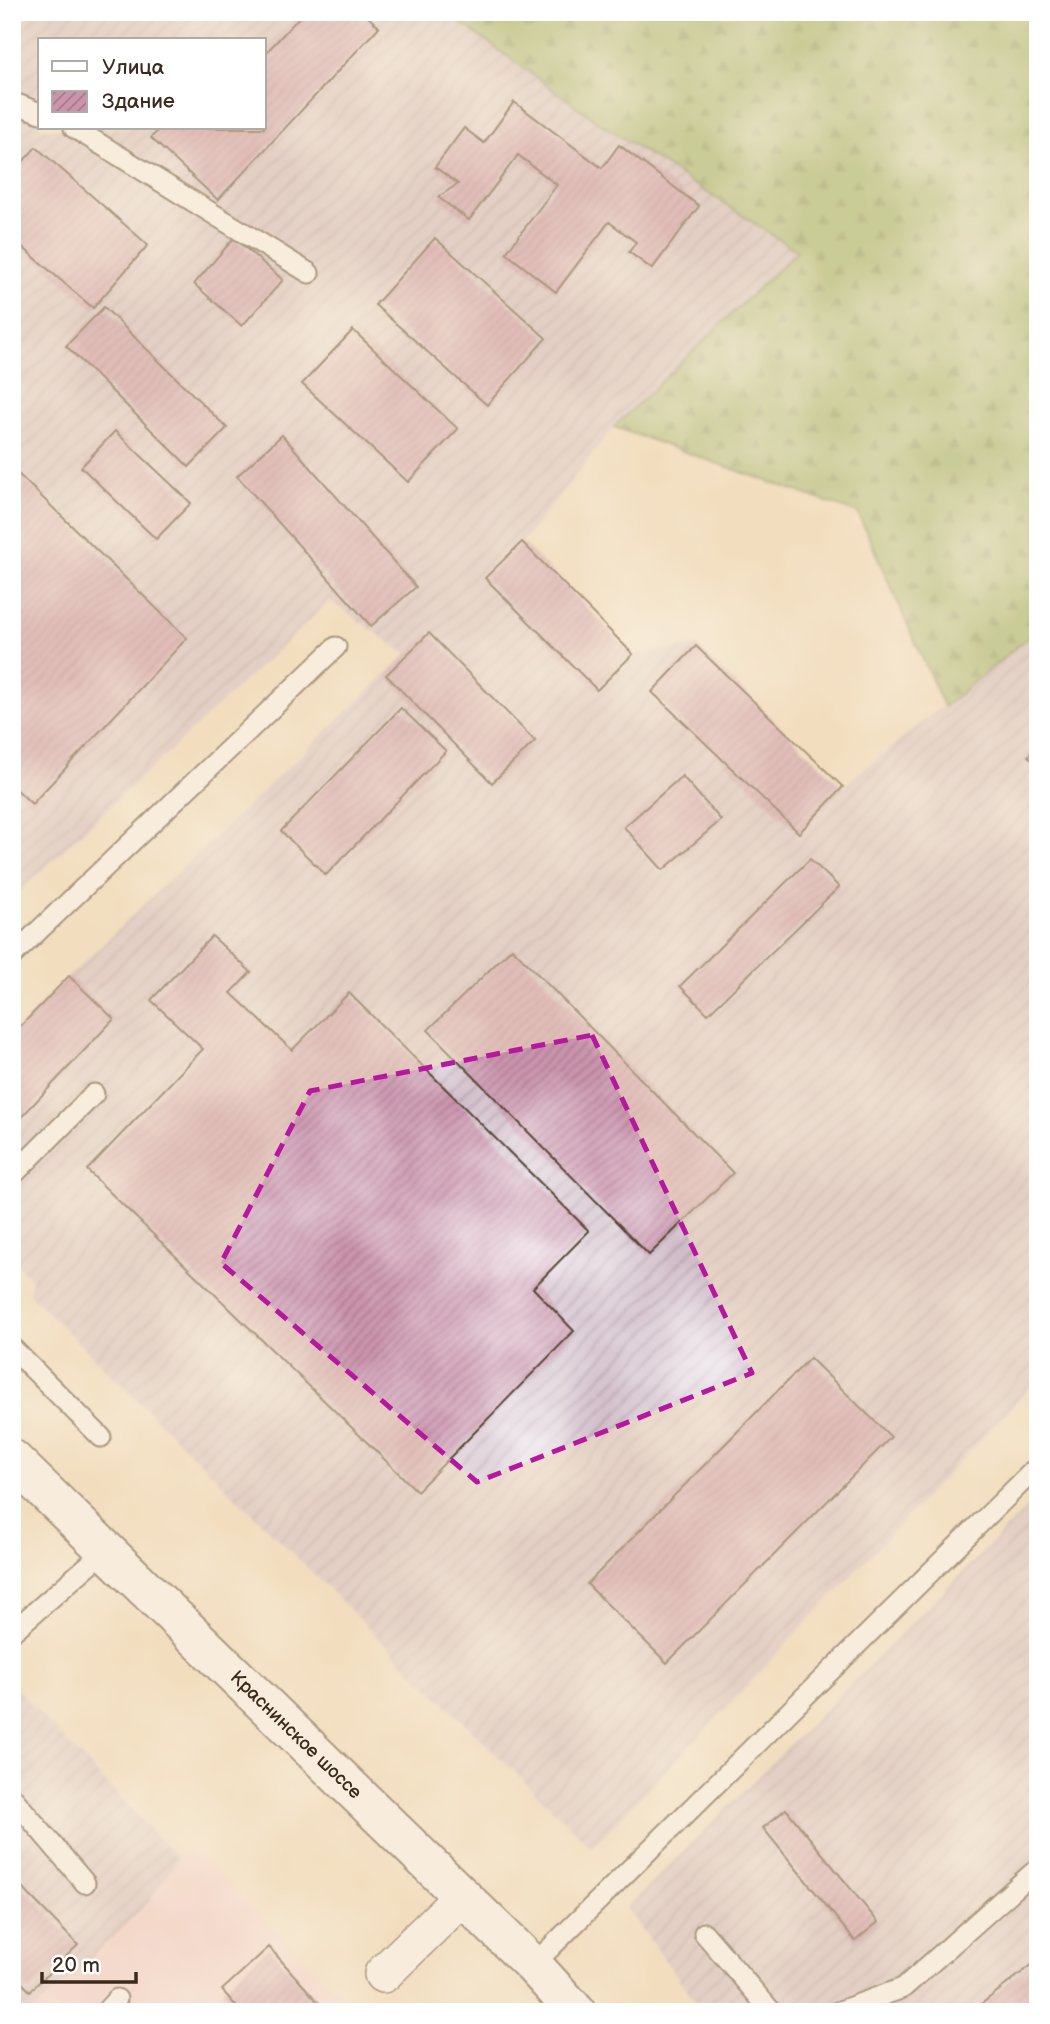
<svg xmlns="http://www.w3.org/2000/svg" width="1050" height="2024" font-family="'Balsamiq Sans',sans-serif">
  <style>
    .built { fill: #f6cfd6 }
    .industrial { fill: url(#industrial-furrows); fill-rule: evenodd }
    .forest { fill: url(#forest-firs); stroke: #6a7043; stroke-width: 2 }
    .building { fill: url(#building-hatch) }
    .lines { fill: none; stroke-linecap: round; stroke-linejoin: round }
    .lane-casing { stroke: #564536; stroke-width: 23 }
    .street-casing { stroke: #564536; stroke-width: 40 }
    .primary-casing { stroke: #564536; stroke-width: 42 }
    .lane { stroke: #fff; stroke-width: 19 }
    .street { stroke: #fff; stroke-width: 37 }
    .primary { stroke: #fff; stroke-width: 38 }
    .marked { fill: none; stroke: #b5179e; stroke-width: 5; stroke-dasharray: 14 9; stroke-linejoin: round }
    .labels { text-anchor: middle; dominant-baseline: central; stroke-width: 7; stroke-linejoin: round; paint-order: stroke }
    .street-label { font-size: 19px; fill: #3b2a1e; stroke: #fff }
  </style>
  <defs>
    <pattern id="industrial-furrows" width="10" height="10" patternUnits="userSpaceOnUse" patternTransform="scale(1.75)"><rect width="10" height="10" fill="#d1bdc9"/><path d="M-1 1l2-2M0 10L10 0M9 11l2-2" fill="none" stroke="#ab9aa3"/></pattern>
    <pattern id="forest-firs" width="22" height="20" patternUnits="userSpaceOnUse" patternTransform="scale(1.75)"><rect width="22" height="20" fill="#9ab668"/><path d="M5 1l3.5 6h-7zM16 11l3.5 6h-7z" fill="#7f9455"/></pattern>
    <pattern id="building-hatch" width="6" height="6" patternUnits="userSpaceOnUse" patternTransform="scale(1.75)"><rect width="6" height="6" fill="#cb94ad"/><path d="M-1 1l2-2M0 6l6-6M5 7l2-2" fill="none" stroke="#a6798c"/></pattern>
  </defs>
  <rect width="100%" height="100%" fill="#fff"/>
  <filter id="ink" filterUnits="userSpaceOnUse"><feTurbulence type="fractalNoise" baseFrequency=".0143" numOctaves="2"/><feDisplacementMap in="SourceGraphic" scale="14" xChannelSelector="R" yChannelSelector="G"/><feConvolveMatrix kernelMatrix="1 2 1 2 8 2 1 2 1" color-interpolation-filters="sRGB"/></filter>
  <filter id="wash" filterUnits="userSpaceOnUse"><feTurbulence type="fractalNoise" baseFrequency=".00686" numOctaves="4" result="noise"/><feDisplacementMap in="SourceGraphic" scale="28" xChannelSelector="R" yChannelSelector="G"/><feGaussianBlur stdDeviation="1.57" result="paint"/><feColorMatrix in="noise" values="0 0 0 0 0 0 0 0 0 0 0 0 0 0 0 0 0 1.4 0 .05"/><feComposite in="paint" operator="in"/></filter>
  <g filter="url(#wash)">
    <rect width="100%" height="100%" fill="#f2debf"/>
    <path class="built" d="M190,1847L359,2012H33L146,1905L178,1859Z"/>
    <g class="industrial">
      <path d="M35,12H446L598,122L797,251L614,427L522,542L633,654L696,646L843,786L1038,629V1379L592,1848L29,1294L31,1279L12,1259V1035L69,976L407,654L330,601L12,898V26ZM40,40H264V128H40Z"/>
      <path d="M1038,1497V2012H703L626,1908Z"/>
      <path d="M12,1684L178,1859L146,1905L33,2012H12Z"/>
    </g>
    <path class="forest" d="M446,12H1038V629L944,707L858,513L614,427L797,251L598,122Z"/>
    <g id="blocks">
      <g class="building">
        <path d="M304,12H363L379,27L218,200L151,138L160,128H264V55Z"/>
        <path d="M514,102L602,168L619,145L699,206L652,269L629,252L636,242L609,222L556,292L506,253L557,185L518,155L469,220L438,197L458,184L435,167L464,128L484,143Z"/>
        <path d="M36,147L148,245L93,308L12,238V174Z"/>
        <path d="M234,238L283,280L242,326L194,284Z"/>
        <path d="M435,238L546,338L487,405L375,305Z"/>
        <path d="M104,307L227,428L189,467L66,346Z"/>
        <path d="M353,330L458,429L408,482L302,384Z"/>
        <path d="M115,431L191,503L156,539L81,467Z"/>
        <path d="M282,435L416,587L371,626L237,476Z"/>
        <path d="M12,468L187,638L32,804L12,785Z"/>
        <path d="M522,542L633,654L597,690L485,578Z"/>
        <path d="M429,633L535,741L492,783L386,675Z"/>
        <path d="M696,646L843,787L799,833L652,692Z"/>
        <path d="M401,708L446,751L326,875L281,831Z"/>
        <path d="M1038,746V765L1028,756Z"/>
        <path d="M682,776L721,820L663,870L624,827Z"/>
        <path d="M810,859L839,887L708,1014L680,986Z"/>
        <path d="M212,936L251,972L231,993L292,1050L349,993L589,1231L533,1288L574,1331L417,1491L87,1170L203,1049L151,1000Z"/>
        <path d="M512,948L733,1173L649,1255L428,1030Z"/>
        <path d="M69,976L114,1019L12,1127V1035Z"/>
        <path d="M810,1358L891,1437L667,1663L587,1584Z"/>
        <path d="M786,1809L878,1922L855,1941L763,1828Z"/>
        <path d="M12,1877L78,1945L30,1991L12,1973Z"/>
        <path d="M269,1947L327,2012H241L222,1990Z"/>
        <path d="M1038,1960V2012H971Z"/>
      </g>
    </g>
  </g>
  <g filter="url(#ink)">
    <use href="#blocks" fill-opacity="0" stroke="#564536" stroke-width="2"/>
    <g class="lines">
      <defs>
        <g id="lane">
          <path d="M12,102L40,113"/>
          <path d="M74,128L309,273"/>
          <path d="M12,956L336,647"/>
          <path d="M12,1176L94,1094"/>
          <path d="M12,1348L101,1437"/>
          <path d="M12,1632L106,1550"/>
          <path d="M12,1797L85,1883"/>
          <path d="M704,1933L772,2012"/>
          <path d="M533,1965L1038,1466"/>
          <path d="M105,2012L117,1999"/>
          <path d="M837,2012L903,1988L1038,1868"/>
        </g>
        <path id="street" d="M383,1974L463,1896"/>
        <g id="primary">
          <path id="s1" d="M12,1459L533,1965L576,2012"/>
        </g>
      </defs>
      <use href="#lane" class="lane-casing"/>
      <use href="#street" class="street-casing"/>
      <use href="#primary" class="primary-casing"/>
      <use href="#lane" class="lane"/>
      <use href="#street" class="street"/>
      <use href="#primary" class="primary"/>
    </g>
  </g>
  <path d="M0 0H1050V2024H0ZM592,1035L752,1373L477,1482L221,1263L310,1091Z" fill="#f2debf" fill-opacity=".55" fill-rule="evenodd"/>
  <path class="marked" d="M592,1035L752,1373L477,1482L221,1263L310,1091Z"/>
  <g class="labels">
    <g class="street-label">
      <text stroke="none"><textPath href="#s1" startOffset="396">Краснинское шоссе</textPath></text>
    </g>
  </g>
  <rect width="1050" height="2024" fill="none" stroke="#fff" stroke-width="42"/>
  <rect x="38" y="38" width="228" height="91" fill="#ffffff" stroke="#b1aaa5" stroke-width="2"/>
  <rect x="52" y="61" width="35" height="10" fill="#ffffff" stroke="#b1aaa5" stroke-width="2"/>
  <text x="102" y="74" font-size="21" fill="#3b2a1e">Улица</text>
  <rect x="52" y="91" width="35" height="21" fill="url(#building-hatch)" stroke="#b1aaa5" stroke-width="2"/>
  <text x="102" y="108" font-size="21" fill="#3b2a1e">Здание</text>
  <path d="M42 1972v10h94v-10" fill="none" stroke="#3b2a1e" stroke-width="3.5"/>
  <text x="52" y="1972" font-size="21" fill="#3b2a1e" stroke="#ffffff" stroke-width="5" paint-order="stroke">20 m</text>
</svg>
